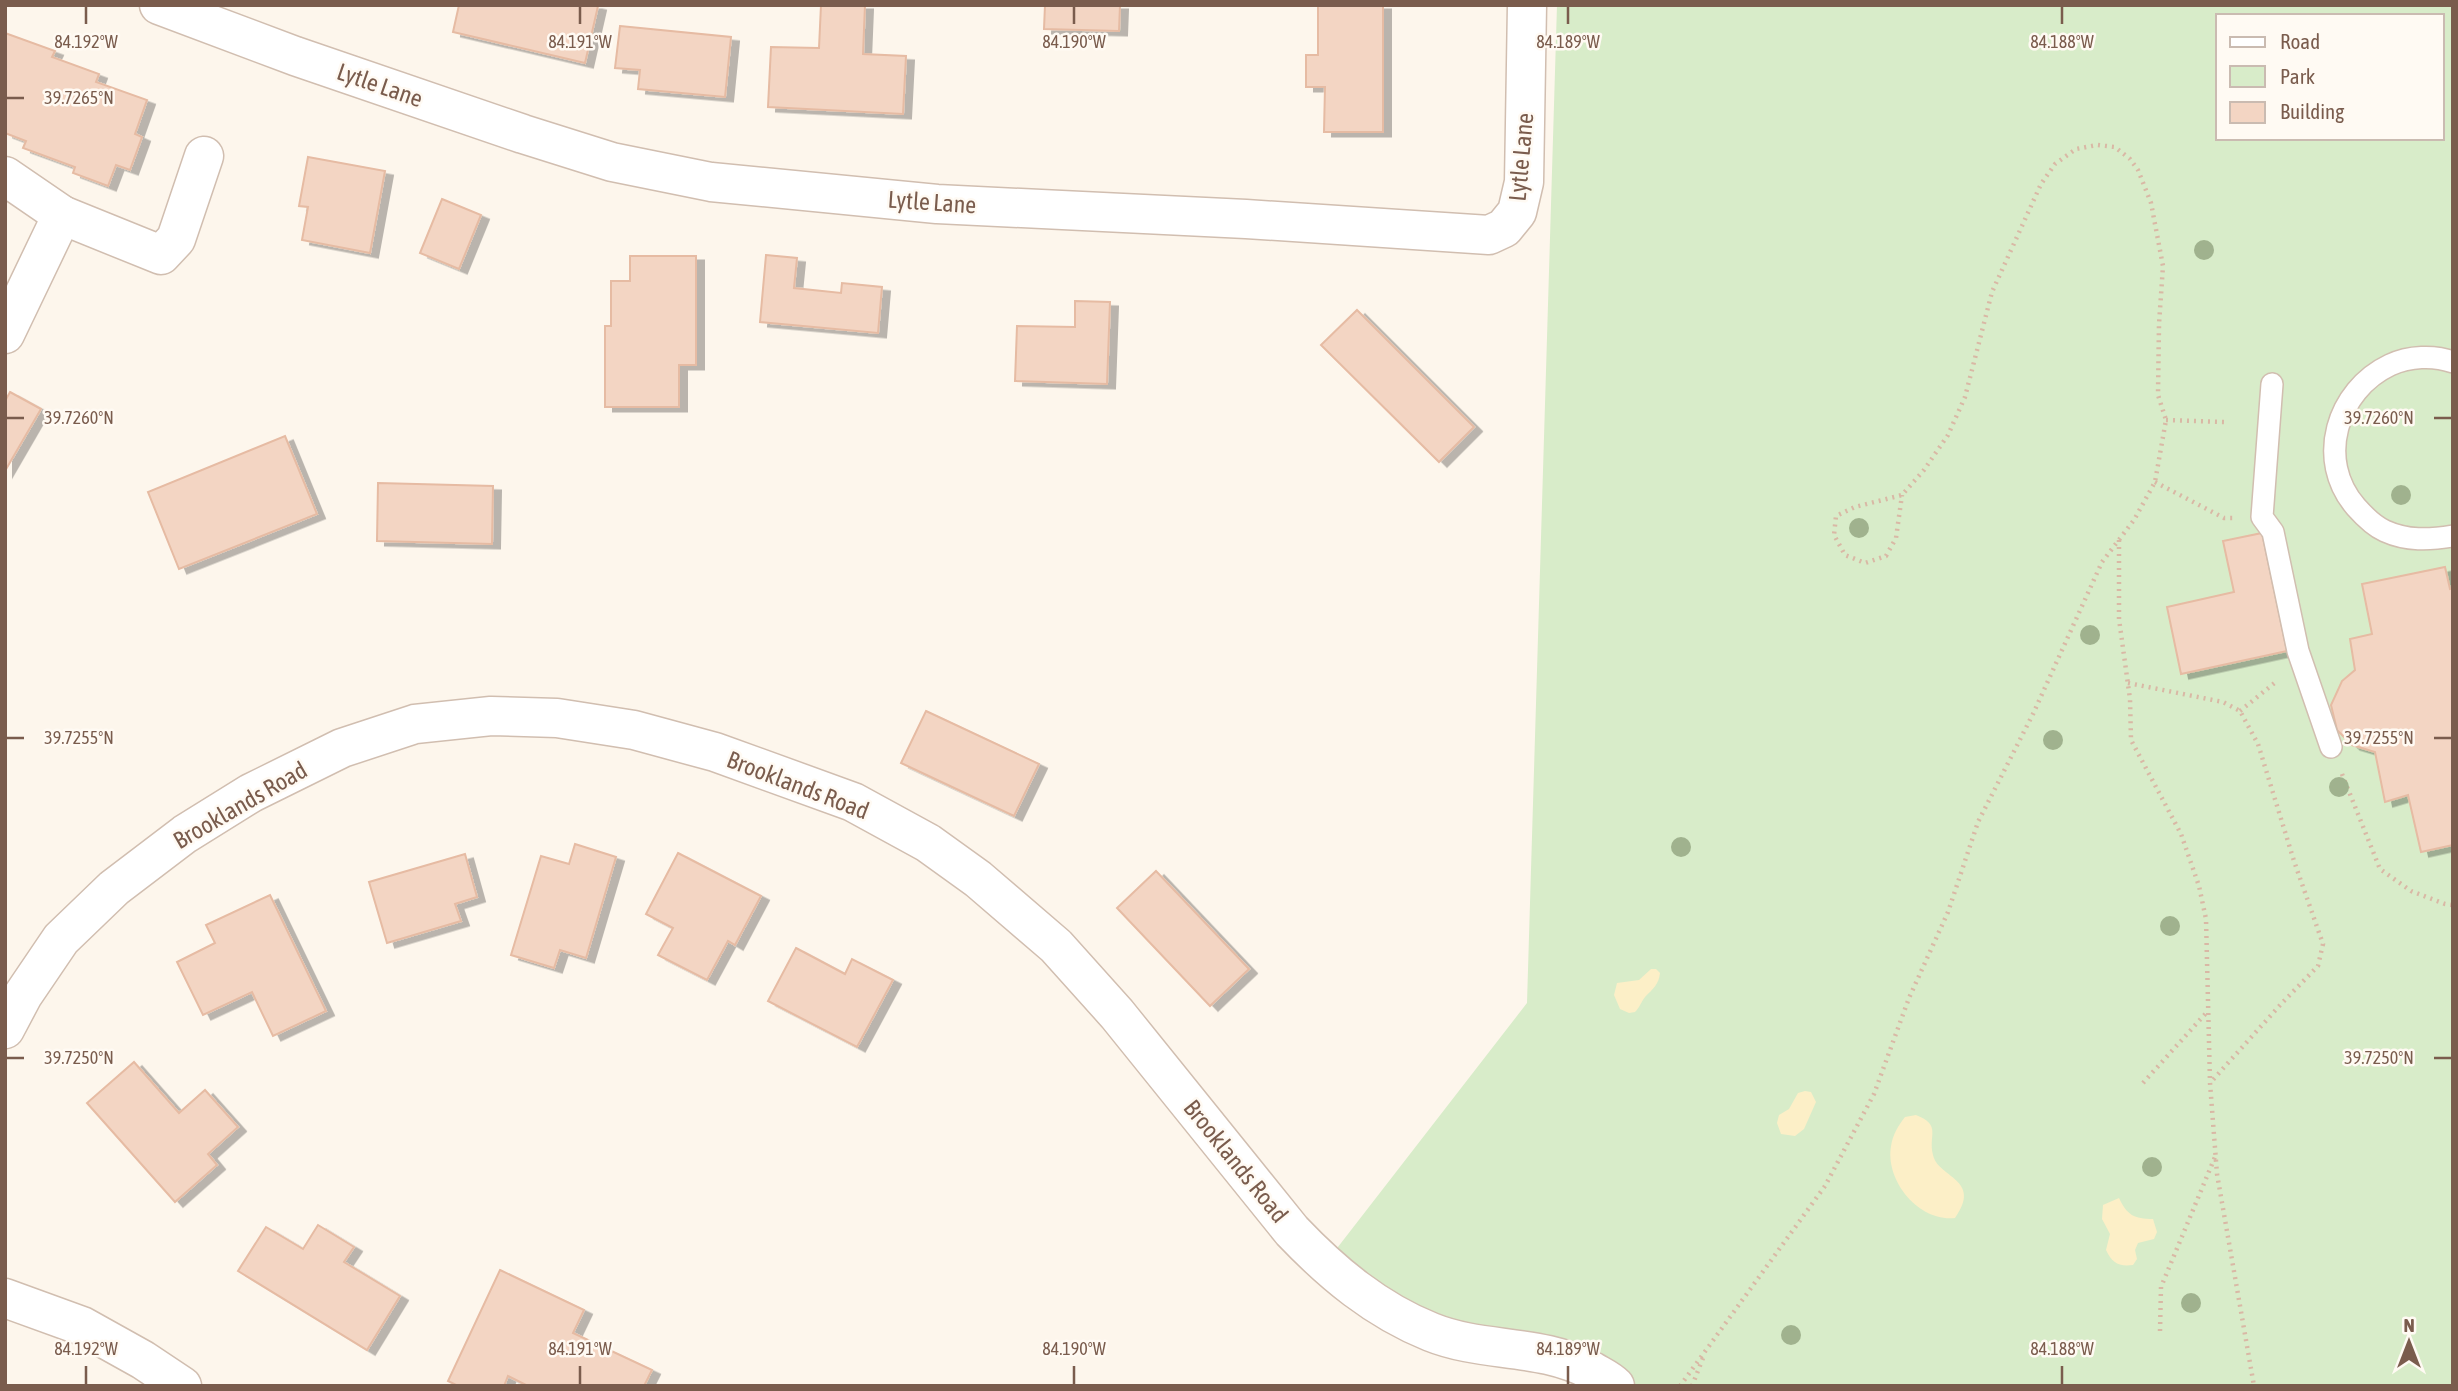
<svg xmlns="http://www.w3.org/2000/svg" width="2458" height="1391" font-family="'Asap Condensed',sans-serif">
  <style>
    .green { fill: #d8ecc9; fill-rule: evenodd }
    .sand { fill: #fcefc7 }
    .building { fill: #f3d5c3; stroke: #e6bba3; stroke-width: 2; filter: url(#shadow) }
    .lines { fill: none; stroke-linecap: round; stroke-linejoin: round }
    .lane-casing { stroke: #d1beb0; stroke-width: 24 }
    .street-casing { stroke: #d1beb0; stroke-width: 41 }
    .path { stroke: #d9b8a5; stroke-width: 4.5; stroke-dasharray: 2 5; stroke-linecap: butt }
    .lane { stroke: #fff; stroke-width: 21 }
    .street { stroke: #fff; stroke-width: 38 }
    .tree { fill: #a0b28e }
    .ticks { fill: none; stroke: #7a5c4d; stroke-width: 2.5 }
    .labels { text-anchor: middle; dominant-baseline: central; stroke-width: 5; stroke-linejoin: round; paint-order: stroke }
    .street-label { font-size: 24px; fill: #7a5c4d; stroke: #fffaf3 }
    .ticks-label { font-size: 18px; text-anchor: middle; fill: #7a5c4d; stroke: #fffaf3; stroke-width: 5; stroke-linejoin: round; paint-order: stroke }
  </style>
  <defs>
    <filter id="shadow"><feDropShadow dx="8" dy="4.5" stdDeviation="0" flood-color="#0004"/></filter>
  </defs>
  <rect width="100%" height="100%" fill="#fdf6ec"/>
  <path class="green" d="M1557,5H2453V1386H1615L1466,1342L1324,1265L1527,1003ZM2218,16H2442V138H2218Z"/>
  <g class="sand">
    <path d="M1651,969H1656L1660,973C1659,984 1653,989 1645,997C1641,1002 1640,1007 1635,1012L1629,1013L1620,1009L1614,995L1617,983L1639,980Z"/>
    <path d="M1805,1091L1811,1092L1816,1102L1804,1129L1795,1136L1781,1134L1777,1123L1779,1115L1789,1109L1798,1093Z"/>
    <path d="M1916,1115C1942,1125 1928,1135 1933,1155C1938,1178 1983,1179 1955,1218C1919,1222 1885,1181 1891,1146C1893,1134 1898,1126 1905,1117Z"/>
    <path d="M2119,1198C2127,1215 2134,1219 2153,1219L2157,1232L2154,1239L2138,1243L2135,1250L2137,1259L2133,1265C2119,1267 2112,1263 2106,1250L2110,1234L2102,1219L2103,1205Z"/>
  </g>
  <g class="building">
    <path d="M459,5H594L598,6L585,63L453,32Z"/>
    <path d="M821,5H865L863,54L906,56L903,114L768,107L771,47L819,48Z"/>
    <path d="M1045,5H1120L1119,31L1044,29Z"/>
    <path d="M1318,5H1383V132H1324L1325,87H1306V55H1318Z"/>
    <path d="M620,26L731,37L725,97L638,89L640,70L615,68Z"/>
    <path d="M5,33L55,51L52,57L99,74L96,82L147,100L135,134L142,137L130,170L116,165L108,186L73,173L75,167L23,148L26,141L5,133Z"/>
    <path d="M308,157L385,171L370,253L302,240L308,207L299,206Z"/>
    <path d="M442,199L481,215L459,269L420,253Z"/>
    <path d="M766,255L797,258L794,288L841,293L842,283L882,287L878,333L760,322Z"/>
    <path d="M630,256H696V365H679V407H605V326H611V281H630Z"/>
    <path d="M1075,301L1110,302L1107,384L1015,381L1017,326L1075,327Z"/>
    <path d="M1357,310L1474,427L1439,462L1321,345Z"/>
    <path d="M10,392L41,409L5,471V401Z"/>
    <path d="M285,436L317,514L179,569L148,492Z"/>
    <path d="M378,483L493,486L492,544L377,541Z"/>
    <path d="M2262,533L2287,651L2181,674L2167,607L2234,592L2223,541Z"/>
    <path d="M2445,567L2450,589L2453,588V845L2421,852L2408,795L2385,802L2375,752L2352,745L2337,730L2331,705L2342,681L2355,670L2350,639L2372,634L2362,584Z"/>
    <path d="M926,711L1039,764L1014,816L901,763Z"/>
    <path d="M575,844L616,857L586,958L560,950L554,968L511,955L541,856L569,864Z"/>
    <path d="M678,853L761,896L735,945L728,941L707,980L658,955L673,928L646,914Z"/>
    <path d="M465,854L477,897L455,904L461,921L387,943L369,882Z"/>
    <path d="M1156,871L1249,969L1210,1006L1117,908Z"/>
    <path d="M270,895L326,1011L273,1036L252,992L203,1015L177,962L215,943L206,925Z"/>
    <path d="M796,948L845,974L852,959L893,980L857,1047L768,1001Z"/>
    <path d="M134,1062L179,1113L205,1090L238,1127L208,1154L217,1165L175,1202L87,1103Z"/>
    <path d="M318,1225L354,1247L344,1262L400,1296L367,1350L238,1271L266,1227L303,1249Z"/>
    <path d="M500,1270L584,1310L573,1333L652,1370L644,1386H528L508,1376L504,1386H458L448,1381Z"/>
  </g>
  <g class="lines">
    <defs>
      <g id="lane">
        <path d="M2453,362C2434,355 2409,356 2390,365C2337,390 2315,460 2356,507C2364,516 2374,526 2385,531C2407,541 2429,540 2453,536"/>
        <path d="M2272,384L2262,517L2273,532L2298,651L2331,747"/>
      </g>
      <g id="street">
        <path d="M159,5L295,56L523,134L612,162L711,182L937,204L1246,219L1489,235L1504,228L1517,212L1524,182L1527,5"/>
        <path d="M5,176L62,215L5,334"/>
        <path d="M62,215L161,255L176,239L204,156"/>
        <path d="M5,1029L23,995L61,939L114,888L185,834L251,793L342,748L415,724L491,716L557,718L634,730L715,752L853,802L928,843L978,879L1056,946L1117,1014L1292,1231C1332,1273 1376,1310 1431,1332C1483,1353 1540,1343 1592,1371C1600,1376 1608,1379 1615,1386"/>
        <path d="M5,1298L82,1326L143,1360L182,1386"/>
      </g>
    </defs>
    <use href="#lane" class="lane-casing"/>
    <use href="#street" class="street-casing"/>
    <g class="path">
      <path d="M2166,420L2224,422"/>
      <path d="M2155,482L2224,518H2233"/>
      <path d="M2119,540V619L2130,699L2131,740L2181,834L2199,886L2206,919L2210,1083L2217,1174L2254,1386"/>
      <path d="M2128,683L2223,702L2240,711L2258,744L2294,861L2323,944L2318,966L2282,1003L2210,1083"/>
      <path d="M2240,711L2277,681"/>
      <path d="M2342,774L2380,869L2411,891L2445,904L2453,905"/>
      <path d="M2143,1083L2207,1012"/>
      <path d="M2160,1331L2161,1287L2215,1157"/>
      <path d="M1680,1386L1825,1186L1874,1094L1909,998L1948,912L1978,822L2033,714L2102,562L2134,520L2155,482L2166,420L2158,395L2159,324L2163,266L2151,203L2138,170L2130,159L2115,147L2097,145L2076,149L2055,164L2041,184L1992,292L1965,397L1948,435L1924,470L1902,495L1855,507L1836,516L1834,535L1845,555L1865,563L1886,556L1896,538L1902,495"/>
      <path d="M1692,1386L1703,1358"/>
    </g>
    <use href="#lane" class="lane"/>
    <use href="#street" class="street"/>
  </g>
  <g class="tree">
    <circle cx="2204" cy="250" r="10"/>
    <circle cx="2401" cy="495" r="10"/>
    <circle cx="1859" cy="528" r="10"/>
    <circle cx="2090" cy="635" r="10"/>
    <circle cx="2053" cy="740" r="10"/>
    <circle cx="2339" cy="787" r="10"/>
    <circle cx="1681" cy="847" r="10"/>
    <circle cx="2170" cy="926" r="10"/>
    <circle cx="2152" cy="1167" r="10"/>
    <circle cx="2191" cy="1303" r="10"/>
    <circle cx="1791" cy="1335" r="10"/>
  </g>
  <path class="ticks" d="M86,7V24M580,7V24M1074,7V24M1568,7V24M2062,7V24M7,98H24M7,418H24M2434,418H2451M7,738H24M2434,738H2451M7,1058H24M2434,1058H2451M86,1366V1384M580,1366V1384M1074,1366V1384M1568,1366V1384M2062,1366V1384"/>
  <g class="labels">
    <g class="street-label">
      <text transform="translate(380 85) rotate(19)">Lytle Lane</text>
      <text transform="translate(1521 157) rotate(-85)">Lytle Lane</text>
      <text transform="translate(932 202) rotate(4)">Lytle Lane</text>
      <text transform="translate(798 785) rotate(21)">Brooklands Road</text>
      <text transform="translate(240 805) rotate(-30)">Brooklands Road</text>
      <text transform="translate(1236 1161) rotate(51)">Brooklands Road</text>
    </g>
  </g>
  <g class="ticks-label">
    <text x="86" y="48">84.192°W</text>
    <text x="580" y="48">84.191°W</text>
    <text x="1074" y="48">84.190°W</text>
    <text x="1568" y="48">84.189°W</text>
    <text x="2062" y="48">84.188°W</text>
    <text x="79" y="104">39.7265°N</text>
    <text x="79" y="424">39.7260°N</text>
    <text x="2379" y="424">39.7260°N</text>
    <text x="79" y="744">39.7255°N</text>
    <text x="2379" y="744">39.7255°N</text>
    <text x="79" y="1064">39.7250°N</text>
    <text x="2379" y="1064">39.7250°N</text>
    <text x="86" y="1355">84.192°W</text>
    <text x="580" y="1355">84.191°W</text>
    <text x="1074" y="1355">84.190°W</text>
    <text x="1568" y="1355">84.189°W</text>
    <text x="2062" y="1355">84.188°W</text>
  </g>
  <rect width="2458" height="1391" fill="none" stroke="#7a5c4d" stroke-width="14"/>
  <rect x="2216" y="14" width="228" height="126" fill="#fffaf3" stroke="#cabbb1" stroke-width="2"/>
  <rect x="2230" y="37" width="35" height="10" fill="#ffffff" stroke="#cabbb1" stroke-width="2"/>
  <text x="2280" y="49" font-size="21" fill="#7a5c4d">Road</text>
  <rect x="2230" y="66" width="35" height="21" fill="#d8ecc9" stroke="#cabbb1" stroke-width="2"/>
  <text x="2280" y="84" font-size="21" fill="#7a5c4d">Park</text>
  <rect x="2230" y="102" width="35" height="21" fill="#f3d5c3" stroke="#cabbb1" stroke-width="2"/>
  <text x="2280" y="119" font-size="21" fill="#7a5c4d">Building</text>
  <g transform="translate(2409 1342)" stroke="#fffaf3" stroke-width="5" paint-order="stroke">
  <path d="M0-5L12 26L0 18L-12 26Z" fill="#7a5c4d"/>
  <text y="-10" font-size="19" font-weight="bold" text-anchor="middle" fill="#7a5c4d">N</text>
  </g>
</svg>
